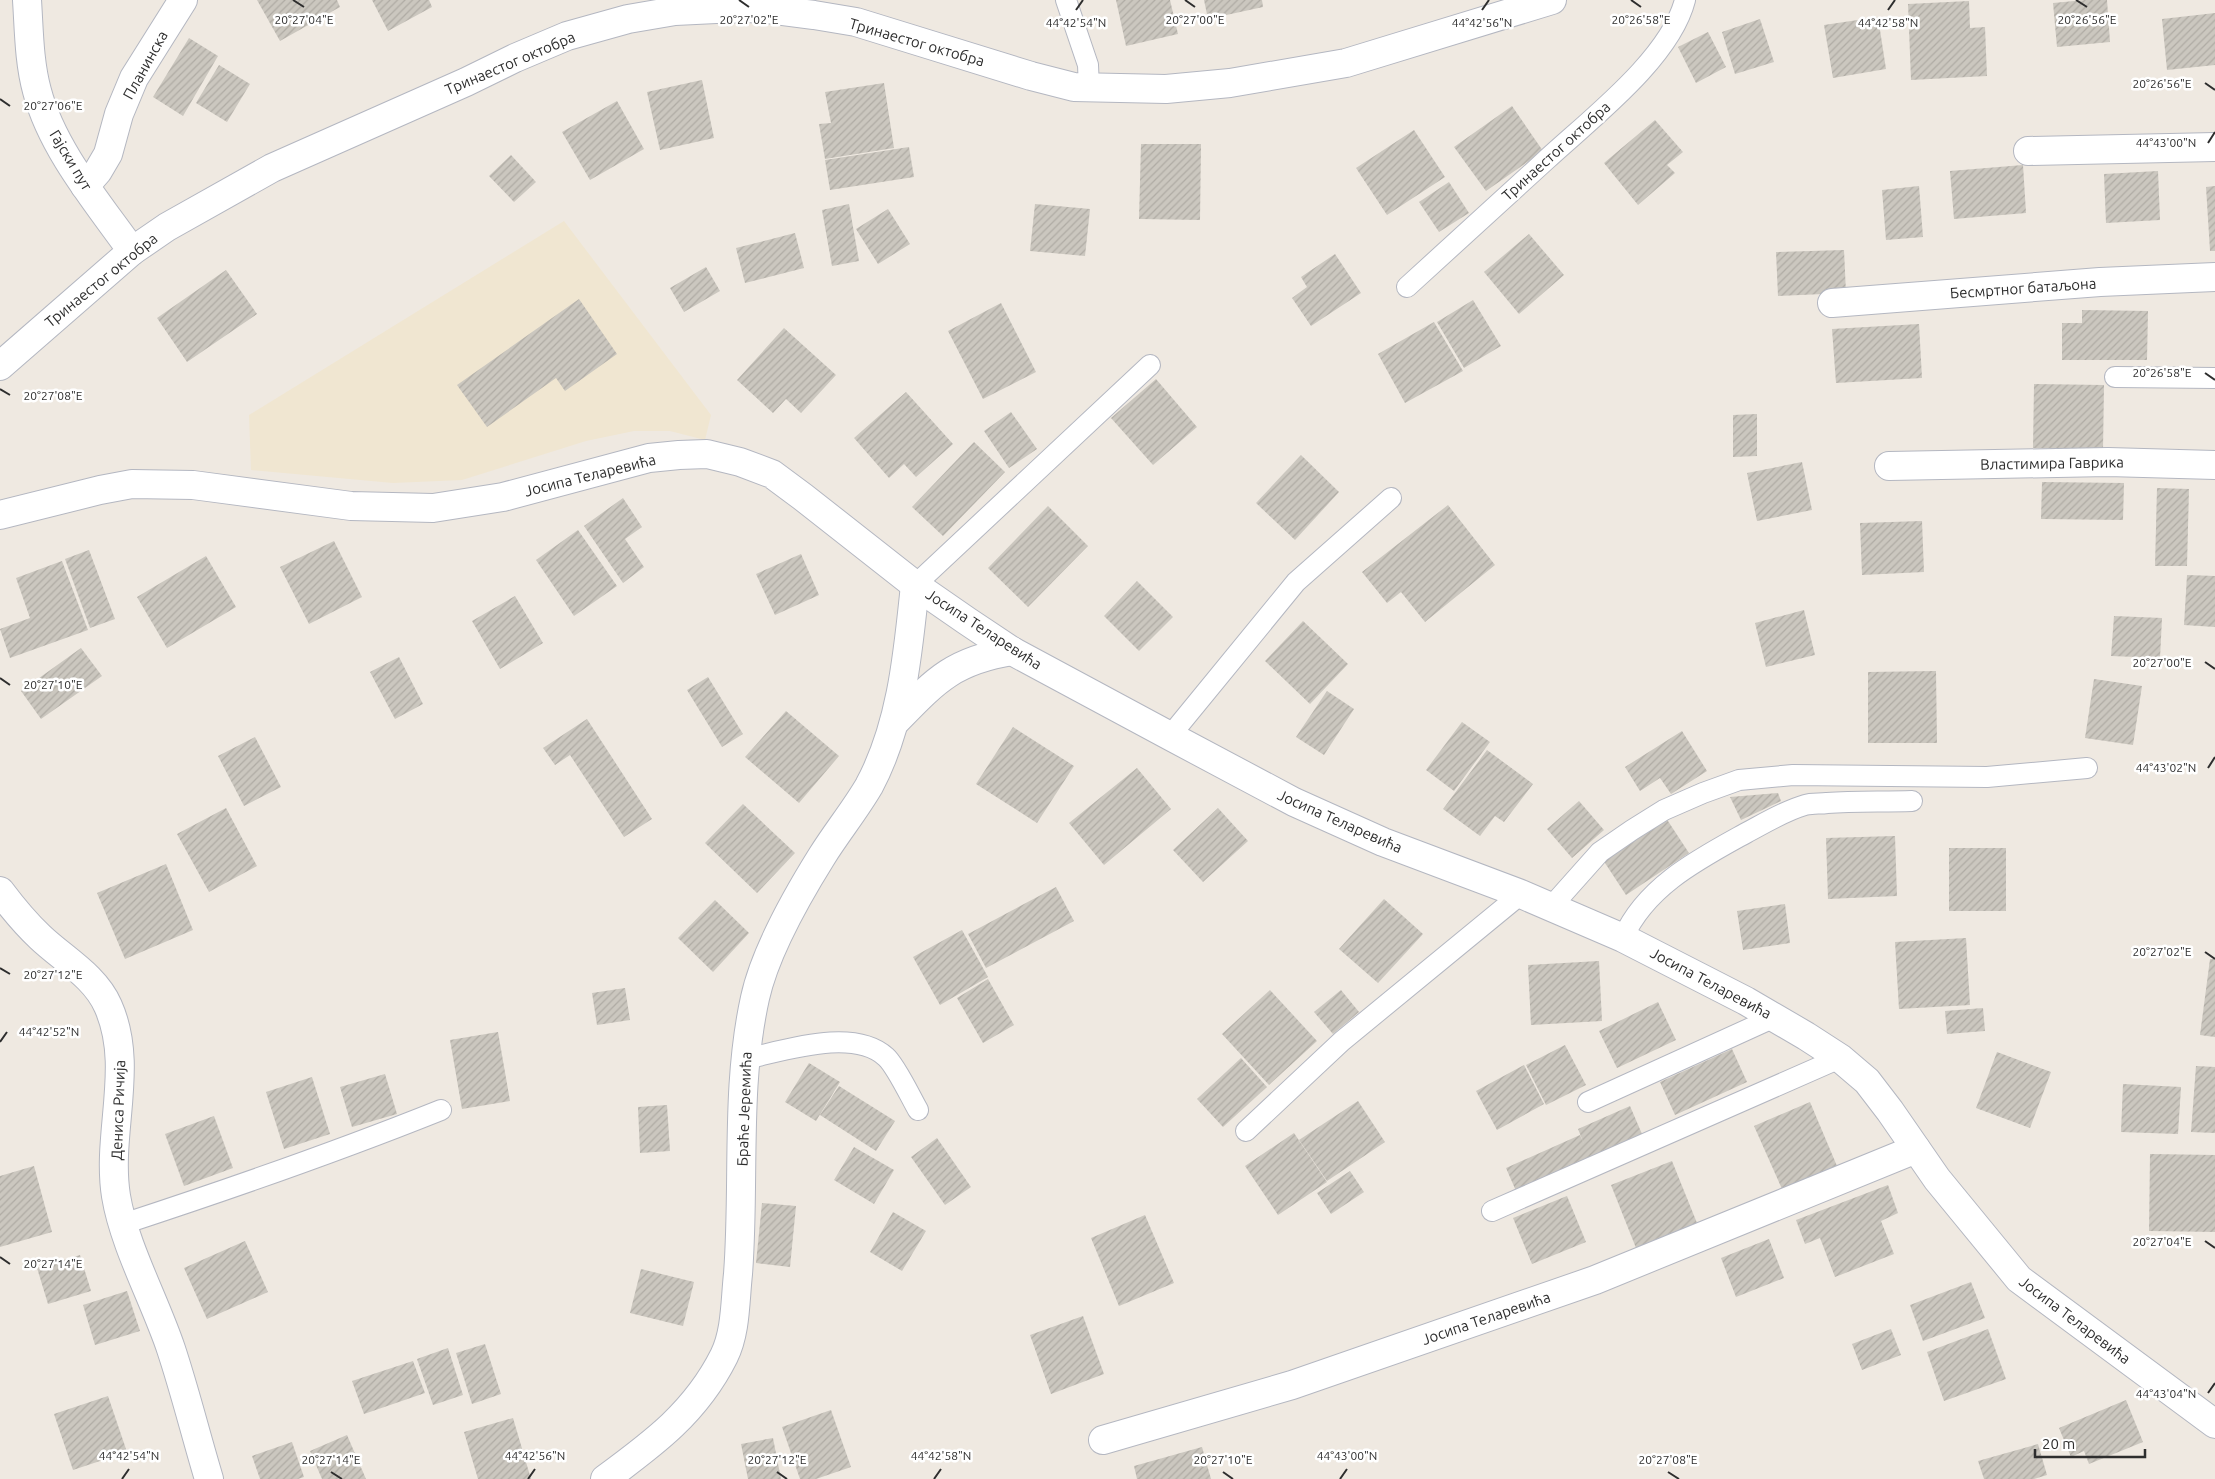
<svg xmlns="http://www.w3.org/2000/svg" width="2215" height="1479" font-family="Ubuntu,sans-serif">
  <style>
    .education { fill: #f0e6d1 }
    .building { fill: url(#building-hatch) }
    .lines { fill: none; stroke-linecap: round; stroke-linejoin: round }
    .service-casing { stroke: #b4b7c1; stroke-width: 22 }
    .minor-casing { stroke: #b4b7c1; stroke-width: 30 }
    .tertiary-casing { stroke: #b4b7c1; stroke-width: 30 }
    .service { stroke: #fff; stroke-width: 20 }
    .minor { stroke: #fff; stroke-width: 28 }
    .tertiary { stroke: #fff; stroke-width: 28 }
    .ticks { fill: none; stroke: #2e2e2e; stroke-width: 2 }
    .labels { text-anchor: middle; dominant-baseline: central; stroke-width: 5; stroke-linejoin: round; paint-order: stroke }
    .street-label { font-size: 15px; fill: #2e2e2e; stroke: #fff }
    .ticks-label { font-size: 12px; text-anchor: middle; fill: #2e2e2e; stroke: #fff; stroke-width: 5; stroke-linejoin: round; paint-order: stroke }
  </style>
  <defs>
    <pattern id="building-hatch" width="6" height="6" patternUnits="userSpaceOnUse" patternTransform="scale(1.25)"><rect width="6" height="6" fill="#cbc7bf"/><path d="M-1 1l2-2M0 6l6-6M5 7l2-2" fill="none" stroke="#afaba4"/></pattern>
  </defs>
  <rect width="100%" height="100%" fill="#efe9e1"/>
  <path class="education" d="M564,221L711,415L705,440L670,431H634L586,441L462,480L393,483L251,470L249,415Z"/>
  <g class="building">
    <path d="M257,0H337L340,7L280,41Z"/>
    <path d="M372,0H429L432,7L388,31Z"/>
    <path d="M1116,0H1170L1178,34L1126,46Z"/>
    <path d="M1204,0H1262L1263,7L1208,19Z"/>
    <path d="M2085,0H2107L2110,42L2057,47L2053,3Z"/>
    <path d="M1969,1L1970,28L1985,27L1987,76L1911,80L1908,4Z"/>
    <path d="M2215,13V65L2167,70L2162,19Z"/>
    <path d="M1878,17L1886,69L1833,78L1824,25Z"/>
    <path d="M1760,19L1774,62L1735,74L1722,32Z"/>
    <path d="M1708,32L1726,67L1696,83L1678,47Z"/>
    <path d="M189,38L218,56L183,116L153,97Z"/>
    <path d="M219,65L250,84L227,122L196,103Z"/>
    <path d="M702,80L714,138L660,150L647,92Z"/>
    <path d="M884,83L894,148L825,159L819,124L831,123L825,92Z"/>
    <path d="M617,101L644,149L590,180L562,132Z"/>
    <path d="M1512,106L1543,151L1486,191L1454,147Z"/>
    <path d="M1655,120L1683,152L1667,165L1675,173L1638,205L1604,163Z"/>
    <path d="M1414,130L1445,177L1387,215L1356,168Z"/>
    <path d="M1141,144H1201L1200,220L1139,219Z"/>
    <path d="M909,147L914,177L830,190L825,160Z"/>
    <path d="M511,155L536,182L514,202L489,176Z"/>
    <path d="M2023,165L2026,213L1954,219L1950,171Z"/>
    <path d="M2158,171L2160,220L2106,223L2104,174Z"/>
    <path d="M1449,182L1469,213L1439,232L1419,202Z"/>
    <path d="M1919,186L1923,237L1886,240L1882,190Z"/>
    <path d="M2215,186V251H2210L2206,187Z"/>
    <path d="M849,204L859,261L832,266L822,210Z"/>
    <path d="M1035,204L1090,209L1085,256L1030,251Z"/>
    <path d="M888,209L910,244L878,264L856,229Z"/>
    <path d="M795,233L804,268L745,283L736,248Z"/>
    <path d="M1529,234L1564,275L1519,314L1484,272Z"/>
    <path d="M1844,250L1846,293L1778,296L1776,252Z"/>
    <path d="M1335,254L1361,293L1311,326L1292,298L1307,287L1301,277Z"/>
    <path d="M706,267L720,291L684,312L670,288Z"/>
    <path d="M226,270L257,314L187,362L157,318Z"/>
    <path d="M579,299L617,354L565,391L556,378L487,427L457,385Z"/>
    <path d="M1473,300L1501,346L1464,368L1437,322Z"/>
    <path d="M1001,303L1036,372L983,399L948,331Z"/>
    <path d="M2082,310L2148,311L2147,360H2062V323H2082Z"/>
    <path d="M1434,322L1463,371L1405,403L1378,354Z"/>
    <path d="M1919,324L1922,378L1836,383L1832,329Z"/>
    <path d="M784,328L836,375L801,413L786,399L773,413L737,380Z"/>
    <path d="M1156,379L1197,427L1153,465L1111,418Z"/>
    <path d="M2034,384L2104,385L2103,449L2033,448Z"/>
    <path d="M906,392L953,444L916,477L904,464L889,478L854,438Z"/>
    <path d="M1011,412L1037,449L1009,468L984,431Z"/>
    <path d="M1757,414V456L1733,457V415Z"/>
    <path d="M974,442L1005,472L943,536L912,507Z"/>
    <path d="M1301,455L1339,492L1295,540L1256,503Z"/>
    <path d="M1802,462L1812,510L1757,521L1747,473Z"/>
    <path d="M2042,482L2124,483L2123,520L2041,519Z"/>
    <path d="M2157,488L2189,489L2187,566H2155Z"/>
    <path d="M623,498L642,527L625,539L644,567L623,583L584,526Z"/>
    <path d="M1448,505L1495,565L1425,622L1401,592L1387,603L1362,572Z"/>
    <path d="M1048,506L1088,546L1028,607L988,568Z"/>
    <path d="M1922,521L1924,572L1862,575L1860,523Z"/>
    <path d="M578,530L617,586L574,616L536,560Z"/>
    <path d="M334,541L362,597L309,624L280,567Z"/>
    <path d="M89,550L115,619L90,628L65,559Z"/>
    <path d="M801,554L819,595L775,615L756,574Z"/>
    <path d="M206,556L236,607L167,648L137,597Z"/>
    <path d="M62,561L88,630L10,658L0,629L30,618L16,578Z"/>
    <path d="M2187,575L2215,576V627L2184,625Z"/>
    <path d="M1137,581L1173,617L1139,651L1104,616Z"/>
    <path d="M515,596L543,643L500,669L472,621Z"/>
    <path d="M1804,610L1815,655L1766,667L1755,623Z"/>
    <path d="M2114,616L2162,618L2160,658L2111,656Z"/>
    <path d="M1303,621L1348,664L1310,704L1265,661Z"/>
    <path d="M81,648L102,676L41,719L21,691Z"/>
    <path d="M399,657L423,704L395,719L370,672Z"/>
    <path d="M1936,671L1937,743H1868V672Z"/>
    <path d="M708,677L743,734L722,747L687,690Z"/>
    <path d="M2094,679L2142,686L2133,745L2085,738Z"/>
    <path d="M1327,691L1354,709L1324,755L1296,737Z"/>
    <path d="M786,711L839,756L799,803L745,757Z"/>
    <path d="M587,719L652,819L624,837L570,755L555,765L543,748Z"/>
    <path d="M1462,722L1490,742L1454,791L1426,770Z"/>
    <path d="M1013,727L1074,766L1037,823L976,784Z"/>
    <path d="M1682,731L1707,771L1671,794L1660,778L1640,791L1625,767Z"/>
    <path d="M255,737L281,787L244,806L218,756Z"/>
    <path d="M1487,750L1533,784L1504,822L1495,816L1480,836L1443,809Z"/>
    <path d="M1137,768L1171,809L1104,865L1069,823Z"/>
    <path d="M1778,793L1781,801L1741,820L1730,797Z"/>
    <path d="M1579,801L1604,830L1572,858L1547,829Z"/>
    <path d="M743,804L795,853L757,893L705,843Z"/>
    <path d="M226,808L257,866L209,892L177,834Z"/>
    <path d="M1218,808L1248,841L1203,882L1173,850Z"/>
    <path d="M1666,818L1689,853L1626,895L1603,860Z"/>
    <path d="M1895,836L1897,896L1828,899L1826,838Z"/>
    <rect x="1949" y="848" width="57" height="63"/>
    <path d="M166,864L193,930L125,959L97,893Z"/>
    <path d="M1056,887L1074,921L986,968L968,934Z"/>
    <path d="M1384,899L1423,934L1378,983L1339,949Z"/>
    <path d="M715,900L749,933L713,972L678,938Z"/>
    <path d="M1785,904L1790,943L1743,950L1737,911Z"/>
    <path d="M962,930L988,977L940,1005L913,957Z"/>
    <path d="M1966,938L1970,1005L1899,1009L1895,942Z"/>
    <path d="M2210,959H2215V1037L2200,1035Z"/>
    <path d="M1599,961L1602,1021L1531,1025L1528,965Z"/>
    <path d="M988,979L1014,1025L983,1043L957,998Z"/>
    <path d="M625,988L630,1020L597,1025L592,993Z"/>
    <path d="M1270,990L1317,1041L1269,1085L1222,1034Z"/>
    <path d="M1341,990L1359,1012L1333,1034L1314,1012Z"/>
    <path d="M1658,1002L1676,1040L1617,1068L1599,1031Z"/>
    <path d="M1983,1008L1985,1031L1947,1034L1945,1011Z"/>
    <path d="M498,1032L510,1101L462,1109L450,1040Z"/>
    <path d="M1565,1045L1586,1085L1546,1105L1526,1065Z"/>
    <path d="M1732,1049L1747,1082L1675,1115L1660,1082Z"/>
    <path d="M1997,1052L2051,1072L2030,1128L1976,1108Z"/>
    <path d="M1241,1058L1267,1087L1223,1127L1197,1099Z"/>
    <path d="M809,1063L840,1082L816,1121L785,1102Z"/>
    <path d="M1524,1065L1544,1104L1497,1130L1476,1091Z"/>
    <path d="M2196,1066L2215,1067V1133L2191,1132Z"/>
    <path d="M385,1074L397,1114L352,1127L340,1087Z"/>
    <path d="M312,1077L330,1134L284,1149L266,1092Z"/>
    <path d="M2123,1084L2181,1087L2178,1134L2121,1132Z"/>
    <path d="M839,1086L895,1121L876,1151L820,1115Z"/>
    <path d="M1358,1101L1385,1142L1327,1181L1299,1140Z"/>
    <path d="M1810,1102L1837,1166L1782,1189L1754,1126Z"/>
    <path d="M667,1105L670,1151L640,1153L638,1107Z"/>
    <path d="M1630,1106L1642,1134L1516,1191L1506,1168L1580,1135L1584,1144L1578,1129Z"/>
    <path d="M214,1116L233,1168L184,1186L165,1134Z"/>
    <path d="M1294,1133L1327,1182L1278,1215L1245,1166Z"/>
    <path d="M937,1138L971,1187L945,1205L911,1157Z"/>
    <path d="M854,1147L894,1170L874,1204L834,1180Z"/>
    <path d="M2150,1154L2215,1155V1232L2149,1231Z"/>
    <path d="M1672,1161L1697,1223L1636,1248L1611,1185Z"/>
    <path d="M34,1166L52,1232L0,1247V1176Z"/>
    <path d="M1350,1171L1364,1192L1331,1214L1317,1193Z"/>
    <path d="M1888,1185L1898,1213L1881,1221L1894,1254L1835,1277L1820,1238L1805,1244L1796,1220Z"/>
    <path d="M1567,1196L1586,1242L1532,1264L1513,1218Z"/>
    <path d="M762,1203L796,1206L790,1267L756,1263Z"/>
    <path d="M893,1212L926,1231L902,1271L870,1252Z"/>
    <path d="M1145,1215L1174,1283L1119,1306L1091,1238Z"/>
    <path d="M1769,1239L1784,1278L1736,1297L1721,1258Z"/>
    <path d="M245,1241L268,1292L207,1319L184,1268Z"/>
    <path d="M80,1255L91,1291L48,1304L37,1268Z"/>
    <path d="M641,1269L694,1282L683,1326L630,1313Z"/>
    <path d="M1971,1282L1985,1318L1923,1341L1910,1305Z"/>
    <path d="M127,1291L140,1331L95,1345L83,1305Z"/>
    <path d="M1083,1316L1104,1374L1051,1394L1030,1335Z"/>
    <path d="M1891,1329L1901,1355L1862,1370L1852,1344Z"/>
    <path d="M1988,1329L2006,1379L1944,1401L1927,1352Z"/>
    <path d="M485,1344L501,1394L472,1404L456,1353Z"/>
    <path d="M448,1348L463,1395L433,1405L417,1359Z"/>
    <path d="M413,1361L425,1393L364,1414L352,1381Z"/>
    <path d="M108,1396L127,1452L73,1470L54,1414Z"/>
    <path d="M2126,1400L2143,1442L2089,1464L2084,1451L2071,1457L2059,1428Z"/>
    <path d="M831,1410L851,1467L816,1479H800L782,1427Z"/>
    <path d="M513,1418L531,1479H478L464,1432Z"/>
    <path d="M347,1435L366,1479H322L310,1451Z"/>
    <path d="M773,1438L781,1479H748L741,1444Z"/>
    <path d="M292,1442L304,1477L298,1479H260L252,1456Z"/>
    <path d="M2038,1444L2047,1475L2034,1479H1984L1978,1461Z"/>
    <path d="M1202,1447L1211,1479H1137L1134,1466Z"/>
  </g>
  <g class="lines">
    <defs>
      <g id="service">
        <path d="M1066,0L1088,65L1089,88"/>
        <path d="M1407,287C1453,245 1499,203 1545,161C1589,120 1670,59 1685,0"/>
        <path d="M2115,377L2215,378"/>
        <path d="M915,585L1150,365"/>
        <path d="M1170,736L1296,582L1391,498"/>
        <path d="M1551,907L1600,852L1632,830L1664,810L1703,793L1739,780L1793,775L1987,777L2087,768"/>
        <path d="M1623,938C1646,886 1699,859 1746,833C1765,823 1784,811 1805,805C1812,803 1820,804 1827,803C1855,801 1883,802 1912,801"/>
        <path d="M745,1059C784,1051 853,1027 886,1057C896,1066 910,1096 918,1110"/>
        <path d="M1588,1102L1775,1017"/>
        <path d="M1246,1131L1342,1041L1521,894"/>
        <path d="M1492,1211L1840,1058"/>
        <path d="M123,1224C230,1189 336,1152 441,1110"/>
      </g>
      <g id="minor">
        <path d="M27,0C29,30 29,62 37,91C52,149 98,203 132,251"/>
        <path d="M2028,151L2215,147"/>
        <path d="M85,186L98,171L108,154L119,114L134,78L183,0"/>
        <path d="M1832,303L2100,282L2215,277"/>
        <path d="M1889,466L2108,462L2215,465"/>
        <path d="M0,515L100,490L132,484L193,485L351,506L433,508L503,497L649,458L679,455L707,454L740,462L772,474L803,497L915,585L967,621L1012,651L1170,736L1294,802L1383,842L1521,894L1623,938L1746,1001L1806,1036L1840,1058L1867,1081L1890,1111L1937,1179L2019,1279L2215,1424"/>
        <path d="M894,723C935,681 952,661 1012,651"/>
        <path d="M0,891C12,907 25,923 40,937C63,959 95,976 108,1006C135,1066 106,1133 116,1196C124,1245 155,1301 171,1349C185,1391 196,1436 209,1479"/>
        <path d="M1103,1440L1292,1385L1595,1280L1916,1149"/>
        <path d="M605,1479C654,1443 696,1412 724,1356C736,1332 735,1301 738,1274C745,1183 735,1088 755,998C765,952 797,896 822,856C837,832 855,810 869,786C902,725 908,652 915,585"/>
      </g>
      <path id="tertiary" d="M0,366L132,251L167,227L272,168L466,82L515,58L567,36L628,19L675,11L716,9L759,8L814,15L856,22L1031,76L1074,87L1166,89L1230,83L1346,63L1552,0"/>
    </defs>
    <use href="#service" class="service-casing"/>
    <use href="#minor" class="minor-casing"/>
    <use href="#tertiary" class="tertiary-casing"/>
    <use href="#service" class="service"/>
    <use href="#minor" class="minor"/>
    <use href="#tertiary" class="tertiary"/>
  </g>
  <path class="ticks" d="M293,0L304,7M739,0L749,7M1185,0L1195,7M1631,0L1641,7M2076,0L2087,7M1076,10L1083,0M1482,10L1489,0M1888,10L1895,0M2205,83L2215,90M0,99L10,106M2208,143L2215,132M2205,373L2215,380M0,389L10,395M2205,662L2215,669M0,678L10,685M2208,768L2215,757M2205,952L2215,959M0,968L10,974M0,1042L7,1032M2205,1241L2215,1248M0,1257L10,1264M2208,1393L2215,1383M331,1472L342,1479M777,1472L787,1479M1223,1472L1233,1479M1668,1472L1679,1479M122,1479L129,1469M528,1479L535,1469M934,1479L941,1469M1340,1479L1347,1469"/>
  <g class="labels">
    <g class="street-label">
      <text transform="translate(917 42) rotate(16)">Тринаестог октобра</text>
      <text transform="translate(510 63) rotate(-23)">Тринаестог октобра</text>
      <text transform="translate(145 65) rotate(-61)">Планинска</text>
      <text transform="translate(1556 151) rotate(-42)">Тринаестог октобра</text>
      <text transform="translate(71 160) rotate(59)">Гајски пут</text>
      <text transform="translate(101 280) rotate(-39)">Тринаестог октобра</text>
      <text transform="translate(2023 288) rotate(-4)">Бесмртног батаљона</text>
      <text transform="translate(2052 463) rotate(-1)">Властимира Гаврика</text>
      <text transform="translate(590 475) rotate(-14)">Јосипа Теларевића</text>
      <text transform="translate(984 629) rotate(33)">Јосипа Теларевића</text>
      <text transform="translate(1340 821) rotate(24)">Јосипа Теларевића</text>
      <text transform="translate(1711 983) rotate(28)">Јосипа Теларевића</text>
      <text transform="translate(744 1109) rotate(-88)">Браће Јеремића</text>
      <text transform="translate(118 1110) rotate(-88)">Дениса Ричија</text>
      <text transform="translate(1486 1318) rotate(-19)">Јосипа Теларевића</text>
      <text transform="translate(2075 1320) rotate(37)">Јосипа Теларевића</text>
    </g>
  </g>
  <g class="ticks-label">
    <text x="1195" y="24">20°27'00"E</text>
    <text x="1641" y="24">20°26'58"E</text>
    <text x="304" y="24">20°27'04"E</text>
    <text x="749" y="24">20°27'02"E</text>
    <text x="2087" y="24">20°26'56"E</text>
    <text x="1482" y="27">44°42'56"N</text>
    <text x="1076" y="27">44°42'54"N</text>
    <text x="1888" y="27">44°42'58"N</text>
    <text x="2162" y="88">20°26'56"E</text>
    <text x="53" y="110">20°27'06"E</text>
    <text x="2166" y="147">44°43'00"N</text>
    <text x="2162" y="377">20°26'58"E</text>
    <text x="53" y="400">20°27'08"E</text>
    <text x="2162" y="667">20°27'00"E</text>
    <text x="53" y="689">20°27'10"E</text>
    <text x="2166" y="772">44°43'02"N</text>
    <text x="2162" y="956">20°27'02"E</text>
    <text x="53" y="979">20°27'12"E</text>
    <text x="49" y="1036">44°42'52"N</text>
    <text x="2162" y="1246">20°27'04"E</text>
    <text x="53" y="1268">20°27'14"E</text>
    <text x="2166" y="1398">44°43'04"N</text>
    <text x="129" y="1460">44°42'54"N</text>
    <text x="535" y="1460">44°42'56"N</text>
    <text x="941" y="1460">44°42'58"N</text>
    <text x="1347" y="1460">44°43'00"N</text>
    <text x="331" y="1464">20°27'14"E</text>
    <text x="777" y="1464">20°27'12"E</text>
    <text x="1223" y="1464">20°27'10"E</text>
    <text x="1668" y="1464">20°27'08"E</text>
  </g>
  <path d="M2035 1449v8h110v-8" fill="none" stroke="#2e2e2e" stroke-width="2.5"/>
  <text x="2042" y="1449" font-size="15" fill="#2e2e2e" stroke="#ffffff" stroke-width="4" paint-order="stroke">20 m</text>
</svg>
